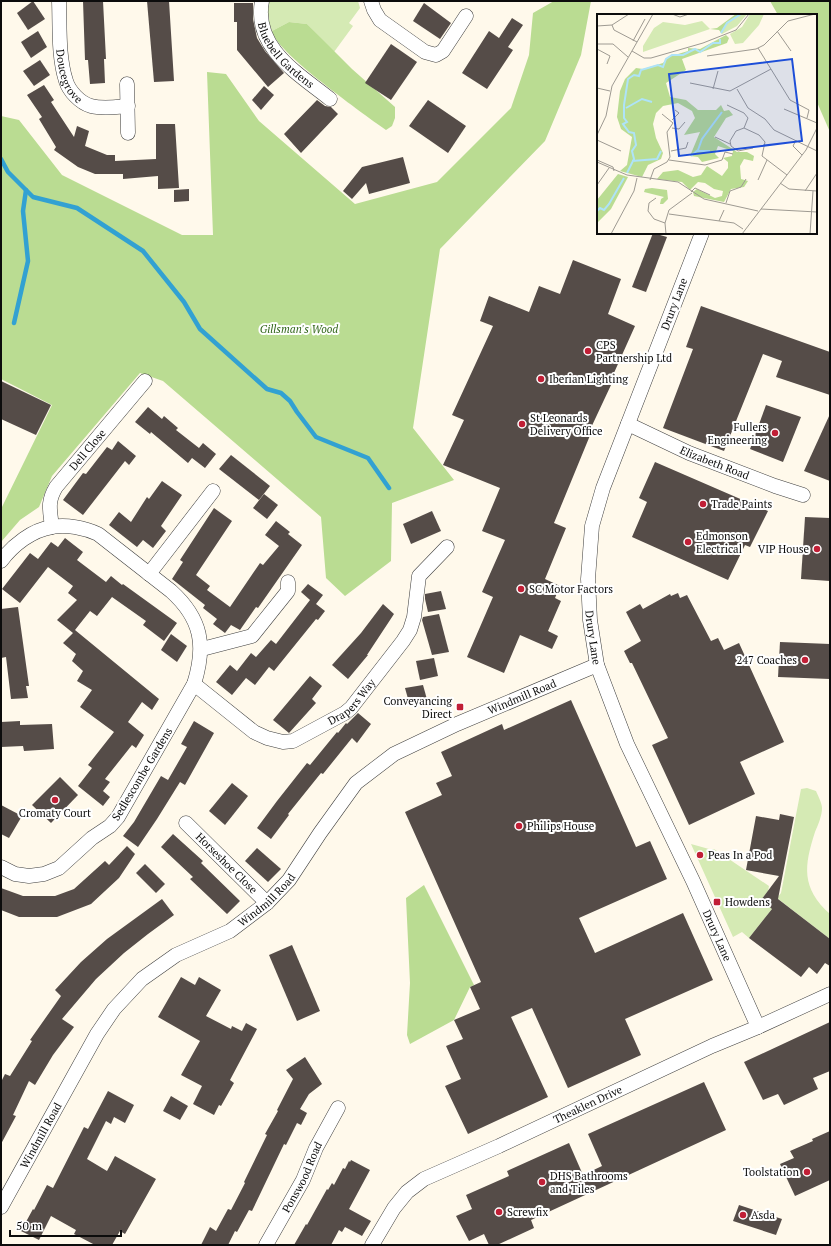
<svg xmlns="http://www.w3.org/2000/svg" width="831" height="1246" font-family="'PT Serif',serif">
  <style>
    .green { fill: #d5eab4 }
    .forest { fill: #badc92 }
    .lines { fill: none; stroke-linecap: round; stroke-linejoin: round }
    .stream { stroke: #32a1d2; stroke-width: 4.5 }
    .building { fill: #554c48 }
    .minor-casing { stroke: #3f3f3f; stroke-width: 15 }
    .minor { stroke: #fff; stroke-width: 14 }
    .poi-dot { fill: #c11f36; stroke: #fff; stroke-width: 1.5 }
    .labels { text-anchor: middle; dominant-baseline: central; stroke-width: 4; stroke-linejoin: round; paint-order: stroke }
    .street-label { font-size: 11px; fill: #0c0c0c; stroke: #fff }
    .park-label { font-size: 11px; font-style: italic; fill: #31661a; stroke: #fff }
    .poi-label { font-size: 11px; fill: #0c0c0c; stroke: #fff; text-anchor: start }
    .inset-river { fill: none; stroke: #aee3f8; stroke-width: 2 }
    .inset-road { fill: none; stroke: #9e9a92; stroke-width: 1 }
    .view { fill: #1d4ed8; fill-opacity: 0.15; stroke: #1d4ed8; stroke-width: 2 }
    .inset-edge { fill: none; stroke: #0c0c0c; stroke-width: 2 }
  </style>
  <rect width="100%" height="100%" fill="#fff9eb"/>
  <g class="green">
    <path d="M268,1H358L360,8L349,23L353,26L334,52L307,24L289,22L272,31C267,21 268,11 268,1Z"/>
    <path d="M807,788L816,791C818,796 822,803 822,808C822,816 818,825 815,832C804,866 801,888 830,914V939L777,898L781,893L801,789Z"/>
    <path d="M691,844L709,849H714L769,886L768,891L761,900L772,909L749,938L742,932L733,937Z"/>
  </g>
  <g class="forest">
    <path d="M554,1H591L581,55L545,141L440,249L413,428L454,480L392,503L391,561L345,596L326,578L321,517L163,381L140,373L52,476L39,507L20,520L1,542V509L52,405L1,379V116L19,120L62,175L182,235H213L207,72L226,74L259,121L355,204L437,182L511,108L529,55L533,13Z"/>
    <path d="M770,1H830V132L816,100V15H778Z"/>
    <path d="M289,22L307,24L352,69L395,107V118L392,126L386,130L376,123C356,108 275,51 272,31Z"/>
    <path d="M424,885L474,985L470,987L454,1020L410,1044L407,1035L410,983L406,898Z"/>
  </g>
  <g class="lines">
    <g class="stream">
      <path d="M1,159L8,172L33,197L77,208L143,251L184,302L200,329L267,389L281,393L290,401L297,412L316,437L368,458L389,488"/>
      <path d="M14,323L28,261L23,211L26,190"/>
    </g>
  </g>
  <g class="building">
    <path d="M33,1L45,19L28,30L17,13Z"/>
    <path d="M83,1H103L106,59H104L105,83L90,84L88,60H85Z"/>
    <path d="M147,1H169L174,81L154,82Z"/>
    <path d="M234,3H253V19L257,38L265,51L284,73L268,87L237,50V22H234Z"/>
    <path d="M424,3L451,23L440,39L413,21Z"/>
    <path d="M512,18L523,25L508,47L513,50L487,89L462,73L489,31L499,38Z"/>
    <path d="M38,31L47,47L31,58L21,42Z"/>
    <path d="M391,44L417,62L391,100L365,83Z"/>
    <path d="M40,60L50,75L34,86L23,71Z"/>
    <path d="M44,85L54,100L51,102L74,137L77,126L89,131L85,146L107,155H115V161L156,159V124H175L179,188L158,189V176L123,179V174H95L78,167L54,150L56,147L39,119L42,117L27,95Z"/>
    <path d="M264,86L274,95L261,110L252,100Z"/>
    <path d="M317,100L325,106L331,107L338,114L301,153L284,134Z"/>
    <path d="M428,100L466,126L448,153L409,126Z"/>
    <path d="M403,157L410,183L369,194L366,183L352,199L343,191L362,167Z"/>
    <path d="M189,189V201L174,202V190Z"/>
    <path d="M653,233L667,237L646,292L632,287Z"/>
    <path d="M573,260L621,279L608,314L635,326L609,384L611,385L589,432L591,433L554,523L566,528L545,579L560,586L555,598L561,601L548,631L558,636L552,649L520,635L504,673L467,657L493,597L482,592L505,540L482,531L500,488L443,465L464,420L452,415L493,326L480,321L489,296L529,312L539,286L560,294Z"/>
    <path d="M701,306L830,352V395L776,377L782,361L763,354L724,451L663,428L693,349L686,347Z"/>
    <path d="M1,381L51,405L36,435L1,419Z"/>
    <path d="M766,405L801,417L783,462L750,449Z"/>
    <path d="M148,407L162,419L164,416L178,428L176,430L199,448L203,443L216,454L205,468L192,458L188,463L151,432L150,434L135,422Z"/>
    <path d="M830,414V481L804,471Z"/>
    <path d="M118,441L136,456L129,465L125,461L83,515L63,500L83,473L86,474L107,447L112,450Z"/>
    <path d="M231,455L270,486L259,500L219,469Z"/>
    <path d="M655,462L768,511L750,547L745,545L728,580L632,537L647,502L639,498Z"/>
    <path d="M162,481L182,495L161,526L166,531L153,548L143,540L137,547L109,525L119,512L131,522L147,497L149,499Z"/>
    <path d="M264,494L278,505L267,519L253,508Z"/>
    <path d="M214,508L232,521L196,575L210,586L207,590L230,607L260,563L263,565L279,546L265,535L276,521L290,532L288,534L302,545L258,608L256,607L240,630L231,625L225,633L213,624L217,619L203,608L205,605L172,579L183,562L180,560Z"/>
    <path d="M432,511L441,531L411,544L403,524Z"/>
    <path d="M805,517L830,518V581L801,579Z"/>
    <path d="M65,538L83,552L77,560L106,582L111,576L122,585L123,584L177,623L164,641L143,625L146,621L112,597L97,616L90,611L75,630L159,699L152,710L142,702L128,722L144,735L136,748L132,745L105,779L110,782L103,791L110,797L103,806L78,786L92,768L88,765L114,732L80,707L92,690L77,681L83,671L72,661L76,654L63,643L73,633L57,620L77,600L68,593L73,586L48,567L20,603L2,589L30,553L38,559L51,542L58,547Z"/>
    <path d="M308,584L323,595L316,604L325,611L318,620L316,619L274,671L269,667L255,685L246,678L232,695L216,682L230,665L237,671L251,653L256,657L271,640L276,644L310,600L301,592Z"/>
    <path d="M441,591L446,609L428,612L425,599V594Z"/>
    <path d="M678,593L680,598L687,595L711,641L718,638L724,650L739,643L784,742L740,762L755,794L689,825L652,745L668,738L632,663H630L624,651L641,641L626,612L640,604L643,609L670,594L671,596Z"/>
    <path d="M383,604L394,614L367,655H368L348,679L332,665L361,633Z"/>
    <path d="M18,607L29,686H26L28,698L11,699L6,657L1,658V609Z"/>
    <path d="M439,614L449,652L432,655L422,620L423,617Z"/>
    <path d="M171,634L187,646L177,662L161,650Z"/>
    <path d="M780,642L830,644V679L778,677Z"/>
    <path d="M434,658L438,676L420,680L416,661Z"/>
    <path d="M310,676L322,686L312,699L316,703L289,733L273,720Z"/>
    <path d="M423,685L428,703L410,706L405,688Z"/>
    <path d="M571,700L636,847L650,841L667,879L579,918L595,953L683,913L713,980L625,1019L641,1055L568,1088L532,1008L511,1017L548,1097L468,1134L445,1086L461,1079L446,1046L463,1039L454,1020L480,1009L470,987L481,982L405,812L442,795L436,783L452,776L441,752L502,724L504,730Z"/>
    <path d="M358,713L371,724L357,743L352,738L323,774L321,773L288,814L289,815L271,839L257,828L277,801L307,763L310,765L337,732L338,733L346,723L347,724Z"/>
    <path d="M20,721V725L52,724L54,749L24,751L23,746L1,747V722Z"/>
    <path d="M194,721L214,733L185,785L180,782L157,819L138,847L123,836L134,822L161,776L168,780L187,747L181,744Z"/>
    <path d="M60,777L78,795L51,823L32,805Z"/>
    <path d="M232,783L248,796L225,825L209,811Z"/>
    <path d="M1,805L22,816L9,838L1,834Z"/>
    <path d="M780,814L794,817L778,899L830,939V966L825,963L817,974L809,967L801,977L749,938L772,909L761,900L779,876L746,870L756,816L779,820Z"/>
    <path d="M173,834L203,861L201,863L240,901L227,914L190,879L193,877L161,847Z"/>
    <path d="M127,846L135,854L119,878L91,904L57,917H19L1,910V888L23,896H55L74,889L105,861L109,865Z"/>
    <path d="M257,848L281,869L268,882L245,861Z"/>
    <path d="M145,864L165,884L156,893L136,873Z"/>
    <path d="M162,899L174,915L148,934L124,953L96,979L62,1019L74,1027L53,1055L35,1085L29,1081L13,1115L16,1116L1,1144V1082L5,1074L10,1076L32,1041L30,1040L61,996L55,990L81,962L107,939Z"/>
    <path d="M292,945L320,1011L297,1021L269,955Z"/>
    <path d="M181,977L195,985L199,977L221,990L206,1016L231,1029L232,1026L242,1031L246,1023L257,1029L230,1080L234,1083L221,1106L219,1105L214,1115L193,1104L202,1086L181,1075L200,1041L158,1017Z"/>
    <path d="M830,1022V1071L813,1078L818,1089L784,1105L778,1094L763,1100L744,1062Z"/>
    <path d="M305,1057L322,1084L309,1094L300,1109L307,1113L301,1125L297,1123L286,1145L284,1144L252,1211L249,1210L237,1232L235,1231L228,1245H201L210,1227L216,1231L228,1209L231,1210L245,1183L244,1182L267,1135L265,1134L278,1111L277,1110L293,1079L286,1070Z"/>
    <path d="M704,1082L726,1130L531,1220L534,1228L497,1245H489L484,1234L469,1241L456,1216L472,1209L466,1195L509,1176L507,1171L569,1143L583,1175L602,1166L588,1134Z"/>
    <path d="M108,1091L134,1105L125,1123L114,1117L111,1124L106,1121L87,1159L107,1171L115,1156L156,1179L125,1234L120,1231L112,1245H95L74,1234L76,1230L51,1216L39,1240L21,1231L33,1209L34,1210L47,1185L53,1188L84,1127L88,1129Z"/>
    <path d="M171,1096L188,1106L180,1120L163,1111Z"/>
    <path d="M830,1131V1180L795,1196L780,1164L794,1158L790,1151L813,1141L812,1139Z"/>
    <path d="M351,1160L370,1170L349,1209L371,1221L362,1236L345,1227L342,1232L339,1230L331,1245H294L306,1224L307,1225L327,1189L328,1190L332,1183L334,1185L343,1168L345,1169L349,1161L350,1162Z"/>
    <path d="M739,1205L782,1219L776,1235L733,1221Z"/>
  </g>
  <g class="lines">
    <defs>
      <g id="minor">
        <path id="s1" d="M59,1C60,27 58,56 66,81C69,91 80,103 91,106C103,109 116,107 128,106"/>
        <path id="s2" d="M262,1C253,48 299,74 330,99"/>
        <path d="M371,1L374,10L380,20L425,52L436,55L443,51L466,16"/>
        <path d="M127,84L128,133"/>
        <path id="s3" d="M702,233L603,488L592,526L588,579L590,620L597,665L627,744L693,881L758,1027"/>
        <path id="s4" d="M628,424L689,453L775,486L803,495"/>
        <path id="s5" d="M52,527C50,510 47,502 56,487L145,381"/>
        <path d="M1,561C13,545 32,530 52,527C66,524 85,528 98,534L171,591C202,619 206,646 194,684L118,817L110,826L92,838L59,868L44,874L29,876L15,874L1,867"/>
        <path d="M149,574L213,491"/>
        <path d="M202,649L252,636L288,591V582"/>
        <path id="s6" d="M194,684L254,732L267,738L283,742L293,741L345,713L351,708L403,641L410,630L414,617L419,576L447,547"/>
        <path id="s7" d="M186,823L267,903"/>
        <path id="s8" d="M1,1207L97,1034L114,1009L142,979L176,955L230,931L267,903L289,880L320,833L356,783L394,754L457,724L597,665"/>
        <path id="s9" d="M266,1245L303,1180L316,1148L338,1108"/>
        <path id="s10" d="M372,1245L394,1208L407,1192L424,1179L499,1146L712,1046L758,1027L830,994"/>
      </g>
    </defs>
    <use href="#minor" class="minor-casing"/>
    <use href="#minor" class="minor"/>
  </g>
  <g class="poi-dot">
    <circle cx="588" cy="351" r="4"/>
    <circle cx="541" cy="379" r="4"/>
    <circle cx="522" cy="424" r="4"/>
    <circle cx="775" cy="433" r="4"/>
    <circle cx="703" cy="504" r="4"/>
    <circle cx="688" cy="542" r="4"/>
    <circle cx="817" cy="549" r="4"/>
    <circle cx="521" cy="589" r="4"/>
    <circle cx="805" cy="660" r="4"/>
    <rect x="456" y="703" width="8" height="8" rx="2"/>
    <circle cx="55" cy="800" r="4"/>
    <circle cx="519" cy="826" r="4"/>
    <circle cx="700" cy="855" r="4"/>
    <rect x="713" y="898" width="8" height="8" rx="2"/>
    <circle cx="807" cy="1172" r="4"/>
    <circle cx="542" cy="1182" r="4"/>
    <circle cx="499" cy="1212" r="4"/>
    <circle cx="743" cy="1215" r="4"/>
  </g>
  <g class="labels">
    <g class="street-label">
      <text stroke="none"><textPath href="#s2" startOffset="63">Bluebell Gardens</textPath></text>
      <text stroke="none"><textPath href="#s1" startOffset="77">Doucegrove</textPath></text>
      <text transform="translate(674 304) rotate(-69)">Drury Lane</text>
      <text stroke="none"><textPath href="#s5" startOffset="90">Dell Close</textPath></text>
      <text stroke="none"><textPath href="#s4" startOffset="95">Elizabeth Road</textPath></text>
      <text stroke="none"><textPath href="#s3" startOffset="425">Drury Lane</textPath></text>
      <text stroke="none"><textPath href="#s8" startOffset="754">Windmill Road</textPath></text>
      <text stroke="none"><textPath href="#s6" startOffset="189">Drapers Way</textPath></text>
      <text transform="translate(142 774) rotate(-59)">Sedlescombe Gardens</text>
      <text stroke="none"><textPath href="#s7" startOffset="57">Horseshoe Close</textPath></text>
      <text stroke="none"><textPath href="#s8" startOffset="418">Windmill Road</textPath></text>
      <text stroke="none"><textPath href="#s3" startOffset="749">Drury Lane</textPath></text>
      <text stroke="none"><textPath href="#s10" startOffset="265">Theaklen Drive</textPath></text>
      <text stroke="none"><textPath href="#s8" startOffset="82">Windmill Road</textPath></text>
      <text stroke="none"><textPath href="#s9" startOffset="77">Ponswood Road</textPath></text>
    </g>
    <g class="park-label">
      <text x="299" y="329">Gillsman's Wood</text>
    </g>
    <g class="poi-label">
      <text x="596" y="345">CPS<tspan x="596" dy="13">Partnership Ltd</tspan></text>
      <text x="549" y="379">Iberian Lighting</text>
      <text x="530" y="418">St Leonards<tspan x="530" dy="13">Delivery Office</tspan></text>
      <text x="767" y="427" text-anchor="end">Fullers<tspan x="767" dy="13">Engineering</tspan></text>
      <text x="711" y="504">Trade Paints</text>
      <text x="696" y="536">Edmonson<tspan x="696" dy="13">Electrical</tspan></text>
      <text x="809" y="549" text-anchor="end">VIP House</text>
      <text x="529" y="589">SC Motor Factors</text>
      <text x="797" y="660" text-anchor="end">247 Coaches</text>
      <text x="452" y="701" text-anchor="end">Conveyancing<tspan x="452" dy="13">Direct</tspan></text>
      <text x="55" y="813" text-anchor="middle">Cromaty Court</text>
      <text x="527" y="826">Philips House</text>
      <text x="708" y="855">Peas In a Pod</text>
      <text x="725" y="902">Howdens</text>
      <text x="799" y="1172" text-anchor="end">Toolstation</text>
      <text x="550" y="1176">DHS Bathrooms<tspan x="550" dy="13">and Tiles</tspan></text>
      <text x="507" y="1212">Screwfix</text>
      <text x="751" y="1215">Asda</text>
    </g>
  </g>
  <g transform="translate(597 14)">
    <rect width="220" height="220" fill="#fff9eb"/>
    <path d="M144,0H150L140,12L125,20L129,11ZM153,0H167L162,11L146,29L138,30L133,20L145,13ZM105,7L113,15L46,38V32L57,14L66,8L88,11Z" fill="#d5eab4"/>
    <path d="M139,0H144L129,11L125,20L122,16L113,15L120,14ZM129,21L132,24L130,29L85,45L89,56L69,69L73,83L89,86L101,96H119L124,91L127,97L132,96L136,101L129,104L117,123L140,138H150L157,142L156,147L147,145L143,152L144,165L151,167L147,173L134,175L127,188L97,182L96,178L100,175L118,184L125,182L126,177L117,175L108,169L101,168L93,176L85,168L60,165L66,158L81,156L96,163L104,161L110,152L125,162L131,154V148L126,144L135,142L136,137L121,132L118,140L122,144L105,148L101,143L93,142L103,118L87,121L98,104L95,97L81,89L66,92L59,99L56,110L59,124L66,139L64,145L51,151L45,163L23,157L30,151L35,123L24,115L20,103L23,77L28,65L39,54L46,55L66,49L71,43L91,37V34L103,35ZM21,160L31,163L14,195L0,209V186ZM55,174L70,176L71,185L66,190H63L64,185L67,183L47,178L48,175Z" fill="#badc92"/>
    <path class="inset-river" d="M124,19L130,9L144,0M29,94L45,85L55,88M100,137H113M94,142L101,136L105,125L125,98M35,147L60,145L64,137M30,159L37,145L35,137L39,131L37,119L32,118L26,110L30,108L27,104V91L31,65L37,61L42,62L44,56L61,51L66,53L69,45L75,41H86L98,35L103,38L116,29H123V25M0,197L3,194L7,196L12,190L27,164"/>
    <path class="inset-road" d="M75,0L83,3L92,0M15,11L17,16L40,28M0,12L15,11L32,0M180,17L194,37M36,27L48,5M0,30H16L31,43M161,34L193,86L212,96L210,104M0,35L13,42L10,50M35,37L47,44H54L106,29L139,16L152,0M110,42L159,35L167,31L191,7L218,0M93,69L133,77L174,55M0,74L13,77M116,75L121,57M140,75L151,94L168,105L177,116L220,137M130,91L147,99L151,104L147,114M187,95L220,109M75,106L82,99L78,96M75,114L82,115L88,108M0,121L9,102L15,72L56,0M118,123L133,130M0,126L24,137M199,126L196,132L205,141M156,134L141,137L134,132L133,127L139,117L147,114L162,121L168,128L165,142L190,161M74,137L89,134L91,128M0,146L16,153L17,157M72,146L108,151L125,146L128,138L136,140M0,148L30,161L81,168L107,185L161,197M53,166L57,155L70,148L73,143L70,118L76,109L65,100M161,166L170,146M183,169L192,175L220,177M0,171L12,154M208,177L220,159M94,178L98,174L113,181M59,184L52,189L51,197L57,205L68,209M129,189L133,177L144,173L149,165M164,195L220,198M72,200L137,209L146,215M122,207L127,196M14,220L37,177L40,164M69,220L68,209L72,196L95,179M145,220L209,136L220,114M213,220L216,177"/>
    <path class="view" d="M195,45L205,127L82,142L72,60Z"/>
    <rect width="220" height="220" class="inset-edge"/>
  </g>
  <rect width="831" height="1246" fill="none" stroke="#0c0c0c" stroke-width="4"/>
  <path d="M10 1230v6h111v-6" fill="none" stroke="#0c0c0c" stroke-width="2"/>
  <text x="16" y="1230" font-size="12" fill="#0c0c0c" stroke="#ffffff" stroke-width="3" paint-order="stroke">50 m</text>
</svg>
